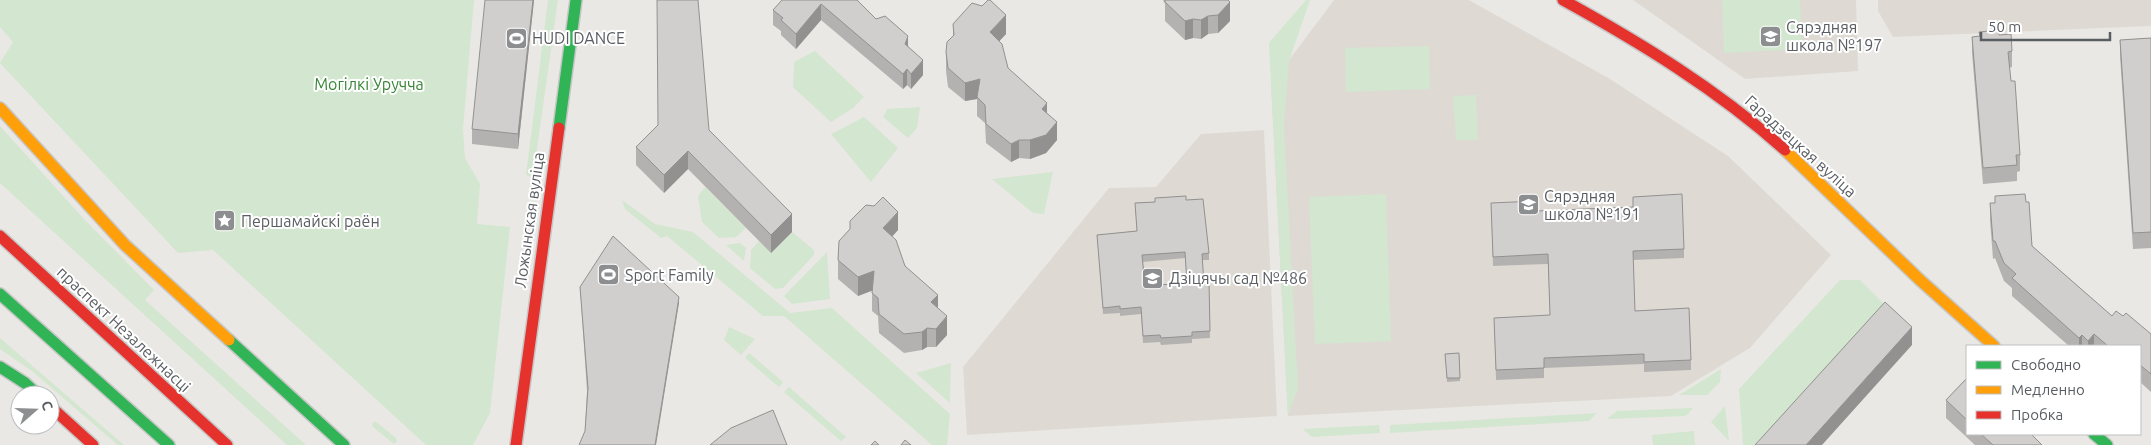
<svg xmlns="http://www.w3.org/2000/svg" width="2151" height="445" font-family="Ubuntu,sans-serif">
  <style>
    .education { fill: #dedad3 }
    .green { fill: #d3e6cf }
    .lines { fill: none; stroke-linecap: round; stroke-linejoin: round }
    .fast-casing { stroke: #c6c6c6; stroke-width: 14 }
    .slow-casing { stroke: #c6c6c6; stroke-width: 14 }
    .jam-casing { stroke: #c6c6c6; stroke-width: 14 }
    .fast { stroke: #30b455; stroke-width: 11 }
    .slow { stroke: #ff9f0a; stroke-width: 11 }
    .jam { stroke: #e5322d; stroke-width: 11 }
    .wall { fill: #b4b2b0; fill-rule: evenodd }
    .shaded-wall { fill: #929190 }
    .building { fill: #d1cfcd; stroke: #929190; fill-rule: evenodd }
    .labels { text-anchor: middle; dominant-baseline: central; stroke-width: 4; stroke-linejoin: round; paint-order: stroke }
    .poi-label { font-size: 16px; fill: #5a5e62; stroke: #fff; text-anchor: start }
    .park-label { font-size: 16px; fill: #388635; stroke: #fff }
    .street-label { font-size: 16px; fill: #5a5e62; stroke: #fff }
  </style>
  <rect width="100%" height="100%" fill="#eae8e4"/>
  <g class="education">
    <path d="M1334,0H1469L1610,79L1728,156L1831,255L1750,348L1671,396L1288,416L1271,84Z"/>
    <path d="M1633,0H1856L1858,71L1745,79Z"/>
    <path d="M1878,0H2151V26L1893,37L1878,11Z"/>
    <path d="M1264,130L1277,416L967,435L963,367L1109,188L1156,187L1201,134Z"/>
  </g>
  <g class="green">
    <path d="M0,0H474L463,129L465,158L480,184L477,224L510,227L490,413L473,445H426L213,250L178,253L0,63L13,42L0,27Z"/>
    <path d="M548,0H558L533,177L526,175Z"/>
    <path d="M1306,0H1310L1289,61L1284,126L1298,388L1288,416L1269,43Z"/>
    <path d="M1722,0H1800L1802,49L1724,53Z"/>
    <path d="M1429,46L1430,89L1346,92L1345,48Z"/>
    <path d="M815,51L864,97L853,108L831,122L793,87L794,62Z"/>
    <path d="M1476,95L1478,140H1456L1453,96Z"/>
    <path d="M920,107L917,128L908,138L883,117L887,109Z"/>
    <path d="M864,117L898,148L871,182L831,134Z"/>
    <path d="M0,126L82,217L154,290L145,300L306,445H287L0,183Z"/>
    <path d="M1053,172L1044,214L1033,213L992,179Z"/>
    <path d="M705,187L746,228L736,237L719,238L702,222L698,196Z"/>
    <path d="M1386,194L1391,341L1315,344L1309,197Z"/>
    <path d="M622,200L655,224L693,232L790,313L832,308L950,414L947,445H932L784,316H763L667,236L661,238L625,209Z"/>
    <path d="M792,232L814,250V255L783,288L775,289L750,268L751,250L759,241L771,253Z"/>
    <path d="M740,243L746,248L744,261L726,245Z"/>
    <path d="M827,252L830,299L792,304L784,296Z"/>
    <path d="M1840,280H1860L1888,308L1760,445H1743L1739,389Z"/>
    <path d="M729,327L755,339L741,355L724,340Z"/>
    <path d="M0,338L124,445H118L32,371L0,349Z"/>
    <path d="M749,353L783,382L779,387L745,358Z"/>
    <path d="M951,363L950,403L916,373Z"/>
    <path d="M1721,369L1720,382L1707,395H1679Z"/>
    <path d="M789,387L846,437L841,441L784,392Z"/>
    <path d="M1725,406L1729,441L1711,422Z"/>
    <path d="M1693,408L1686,416L1607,419L1617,411Z"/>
    <path d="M1597,413L1589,421L1390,433V425Z"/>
    <path d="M375,421L396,438L397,441L394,444L373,427L372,424Z"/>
    <path d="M1379,425L1380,433L1312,437L1303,429Z"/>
    <path d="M1694,431L1695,445H1653L1652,435Z"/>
  </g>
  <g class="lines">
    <defs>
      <g id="fast">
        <path d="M559,128L576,0"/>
        <path d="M0,294L169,445"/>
        <path d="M229,340L344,445"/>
        <path d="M0,367L25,383L38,395"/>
        <path d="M2094,434L2107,445"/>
      </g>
      <g id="slow">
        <path d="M0,108L125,245L229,340"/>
        <path d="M1785,150L1920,280L1994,346"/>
      </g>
      <g id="jam">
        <path d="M1563,0C1641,43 1718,90 1785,150"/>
        <path d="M0,236L227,445"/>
        <path d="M50,406L93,445"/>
        <path d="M516,445L559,128"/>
      </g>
    </defs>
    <use href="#fast" class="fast-casing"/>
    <use href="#slow" class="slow-casing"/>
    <use href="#jam" class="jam-casing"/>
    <use href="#fast" class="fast"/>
    <use href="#slow" class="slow"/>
    <use href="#jam" class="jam"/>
  </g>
  <g class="wall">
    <path d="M534,0L518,149L472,144V129Z"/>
    <path d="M857,0L876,19L908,46L923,75L911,89L907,85L903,89L821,20L796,49L781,35V31L773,25V10Z"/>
    <path d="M1163,0H1228L1230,21L1218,33L1208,34L1201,39L1193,38L1185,40L1165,21V4Z"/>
    <path d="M953,24L1006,34L999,41L1008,68L1047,113L1057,140L1046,153L1030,159L1019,158L1011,162L986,143L985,123L977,116V99L965,101L948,87L946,71V52L953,36Z"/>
    <path d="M1979,32L1999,35L2012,51V67L2009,68L2020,155V171L2017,172V181L1983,184L1972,53V37L1979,36Z"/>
    <path d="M2151,38V248L2133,249L2120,56V40Z"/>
    <path d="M658,125L709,130L792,232L771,253L688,169L664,193L636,165V147Z"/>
    <path d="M1995,196L2026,202L2032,246L2112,316H2123L2151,334V392L2140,382V346H2069L2012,296V288L2004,281L1995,258L1993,259L1990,220V203H1995Z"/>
    <path d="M1186,200L1209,253V260H1202L1204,284L1209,283L1210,338L1192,339V343L1161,345L1160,342L1143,343L1141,314L1120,316V313L1103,314L1097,235L1137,231L1135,203ZM1185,258L1187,283L1145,286L1143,262Z"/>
    <path d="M1491,203L1536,211L1684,249V258L1633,260L1635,311L1691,360V370L1644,372V364L1544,368V378L1496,380L1494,318L1550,316L1548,264L1493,266Z"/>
    <path d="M850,229L898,230L892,237L905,266L938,308L947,335L936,347H927L922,350L904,353L879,333L878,316L872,311V290L858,296L838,279V260Z"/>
    <path d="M580,287L679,303L585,431L587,391Z"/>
    <path d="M1459,353L1460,381L1447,382L1445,354Z"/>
    <path d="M1967,378V434H2031L2042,445H1975L1946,418V400Z"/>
  </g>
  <g class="shaded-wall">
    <path d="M533,0H534L518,149V134Z"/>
    <path d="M1230,2V21L1218,33V15Z"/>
    <path d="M821,4V20L796,49V34Z"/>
    <path d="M1006,15V34L990,51V32Z"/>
    <path d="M1208,16V34L1201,39V20Z"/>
    <path d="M1193,19V38L1185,40V21Z"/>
    <path d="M908,36V51L905,44Z"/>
    <path d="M923,60V75L911,89V74Z"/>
    <path d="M907,69V85L903,89V74Z"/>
    <path d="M980,79L977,99L965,101V83Z"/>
    <path d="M1047,103V122L1042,109Z"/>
    <path d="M1057,122V140L1046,153L1030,159V140Z"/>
    <path d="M1019,140V158L1011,162V144Z"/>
    <path d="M688,151V169L664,193V175Z"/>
    <path d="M898,212V230L883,246V228Z"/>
    <path d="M792,214V232L771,253V235Z"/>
    <path d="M874,271V290L858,296V277Z"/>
    <path d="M938,295V314L931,302Z"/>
    <path d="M679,297V303L656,445H655Z"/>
    <path d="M947,316V335L936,347V329Z"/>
    <path d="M1912,327V345L1822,445H1806Z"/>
    <path d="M927,328V347L922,350V332Z"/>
    <path d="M2094,334V346H2088V341Z"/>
    <path d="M2082,335V346H2079V338Z"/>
  </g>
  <g class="building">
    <path d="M485,0H533L518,134L472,129Z"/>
    <path d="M657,0H698L709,130L792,214L771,235L688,151L664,175L636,147L658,125Z"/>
    <path d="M782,0H857L876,19L885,16L908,36L905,44L923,60L911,74L907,69L903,74L821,4L796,34L781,20L783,18L773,10Z"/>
    <path d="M988,0H990L1006,15L990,32L1002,44L1008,68L1047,103L1042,109L1057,122L1046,135L1030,140H1019L1011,144L986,124L985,105L977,97L980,79L965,83L948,68L946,52L947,42L954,35L953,24L972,3L982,6Z"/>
    <path d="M1165,0H1228L1230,2L1218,15L1208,16L1201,20L1193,19L1185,21L1165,2Z"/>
    <path d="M1999,30V35L2011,34L2012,51L2008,52L2011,81H2015L2020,155H2016L2017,165L1983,168L1972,37L1980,36L1979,32Z"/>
    <path d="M2151,38V232L2133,233L2120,40Z"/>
    <path d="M1682,194L1684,249L1633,251L1635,311L1689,308L1691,360L1644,362V354L1544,358V368L1496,370L1494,318L1550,315L1548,254L1493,257L1491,203L1536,201V211L1633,207V197Z"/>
    <path d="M2025,194L2026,202H2029L2032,246L2112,316L2116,311L2123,316L2126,313L2151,334V374L2140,365V346H2108L2094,334L2088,341L2082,335L2079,338L2012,278L2016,274L2004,263L1995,241H1993L1990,203H1995V196Z"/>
    <path d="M1186,196V200L1203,199L1209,253L1202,254L1204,284L1209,283L1210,331L1192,332V336L1161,338L1160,335L1143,336L1141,307L1120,309V306L1103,308L1097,235L1137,231L1135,203L1155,202V198ZM1185,252L1187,283L1145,286L1142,255Z"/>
    <path d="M883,197L898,212L883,228L896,240L905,266L938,295L931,302L947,316L936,329L927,328L922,332L904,334L879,314L878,298L872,293L874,271L858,277L838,260L839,241L850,229V221L866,205L874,206Z"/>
    <path d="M613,236L679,297L655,445H579L585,431L588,388L580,287Z"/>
    <path d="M1885,302L1912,327L1806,445H1755Z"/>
    <path d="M1459,353L1460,378H1447L1445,354Z"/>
    <path d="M1967,378V420L1946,400Z"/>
    <path d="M773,410L787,445H710L731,428Z"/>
    <path d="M1981,434H2031L2042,445H1993Z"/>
    <path d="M905,440L911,445H901Z"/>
    <path d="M875,441L879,445H871Z"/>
  </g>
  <defs>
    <symbol id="school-square" viewBox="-11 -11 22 22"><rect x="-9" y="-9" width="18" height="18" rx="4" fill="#8c8e90" stroke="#fff"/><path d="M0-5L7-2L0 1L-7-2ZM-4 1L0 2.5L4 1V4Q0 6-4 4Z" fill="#fff"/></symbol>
    <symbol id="stadium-square" viewBox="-11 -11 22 22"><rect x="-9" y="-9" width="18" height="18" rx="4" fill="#8c8e90" stroke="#fff"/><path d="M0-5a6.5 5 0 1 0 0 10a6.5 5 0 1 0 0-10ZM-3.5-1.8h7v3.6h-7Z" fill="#fff"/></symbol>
    <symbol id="sight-square" viewBox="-11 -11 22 22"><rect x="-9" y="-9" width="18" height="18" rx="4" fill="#8c8e90" stroke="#fff"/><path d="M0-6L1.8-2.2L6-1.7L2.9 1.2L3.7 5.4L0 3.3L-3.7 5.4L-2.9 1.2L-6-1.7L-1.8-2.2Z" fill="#fff"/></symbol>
  </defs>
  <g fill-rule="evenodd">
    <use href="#school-square" x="1758" y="24" width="25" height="25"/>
    <use href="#stadium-square" x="504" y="26" width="25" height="25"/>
    <use href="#school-square" x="1516" y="192" width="25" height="25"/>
    <use href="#sight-square" x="212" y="208" width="25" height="25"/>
    <use href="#stadium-square" x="596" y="262" width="25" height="25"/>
    <use href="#school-square" x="1140" y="266" width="25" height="25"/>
  </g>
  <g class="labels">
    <g class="poi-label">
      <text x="1786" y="27">Сярэдняя<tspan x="1786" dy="18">школа №197</tspan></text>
      <text x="532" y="38">HUDI DANCE</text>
      <text x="1544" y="196">Сярэдняя<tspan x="1544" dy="18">школа №191</tspan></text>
      <text x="241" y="221">Першамайскі раён</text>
      <text x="625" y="275">Sport Family</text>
      <text x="1169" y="278">Дзіцячы сад №486</text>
    </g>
    <g class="park-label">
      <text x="369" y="84">Могілкі Уручча</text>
    </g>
    <g class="street-label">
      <text transform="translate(1801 146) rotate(42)">Гарадзецкая вуліца</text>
      <text transform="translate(529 220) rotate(-82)">Ложынская вуліца</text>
      <text transform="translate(124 329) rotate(43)">праспект Незалежнасці</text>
    </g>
  </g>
  <rect x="1966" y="345" width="175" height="90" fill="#ffffff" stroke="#bdbfc0"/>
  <rect x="1976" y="361" width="25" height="8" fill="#30b455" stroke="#bdbfc0"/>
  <text x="2011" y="370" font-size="15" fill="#5a5e62">Свободно</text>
  <rect x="1976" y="386" width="25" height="8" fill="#ff9f0a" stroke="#bdbfc0"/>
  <text x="2011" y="395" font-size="15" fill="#5a5e62">Медленно</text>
  <rect x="1976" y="411" width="25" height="8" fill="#e5322d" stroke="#bdbfc0"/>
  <text x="2011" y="420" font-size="15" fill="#5a5e62">Пробка</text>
  <g transform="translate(35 410) rotate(70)"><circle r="24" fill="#ffffff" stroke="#bdbfc0"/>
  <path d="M0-4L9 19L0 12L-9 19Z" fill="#8c8e90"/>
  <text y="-8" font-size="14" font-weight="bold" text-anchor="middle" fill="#5a5e62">С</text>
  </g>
  <path d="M1981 32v8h129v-8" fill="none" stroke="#5a5e62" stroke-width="2.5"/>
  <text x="1988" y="32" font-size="15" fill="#5a5e62" stroke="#ffffff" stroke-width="4" paint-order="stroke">50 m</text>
</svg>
